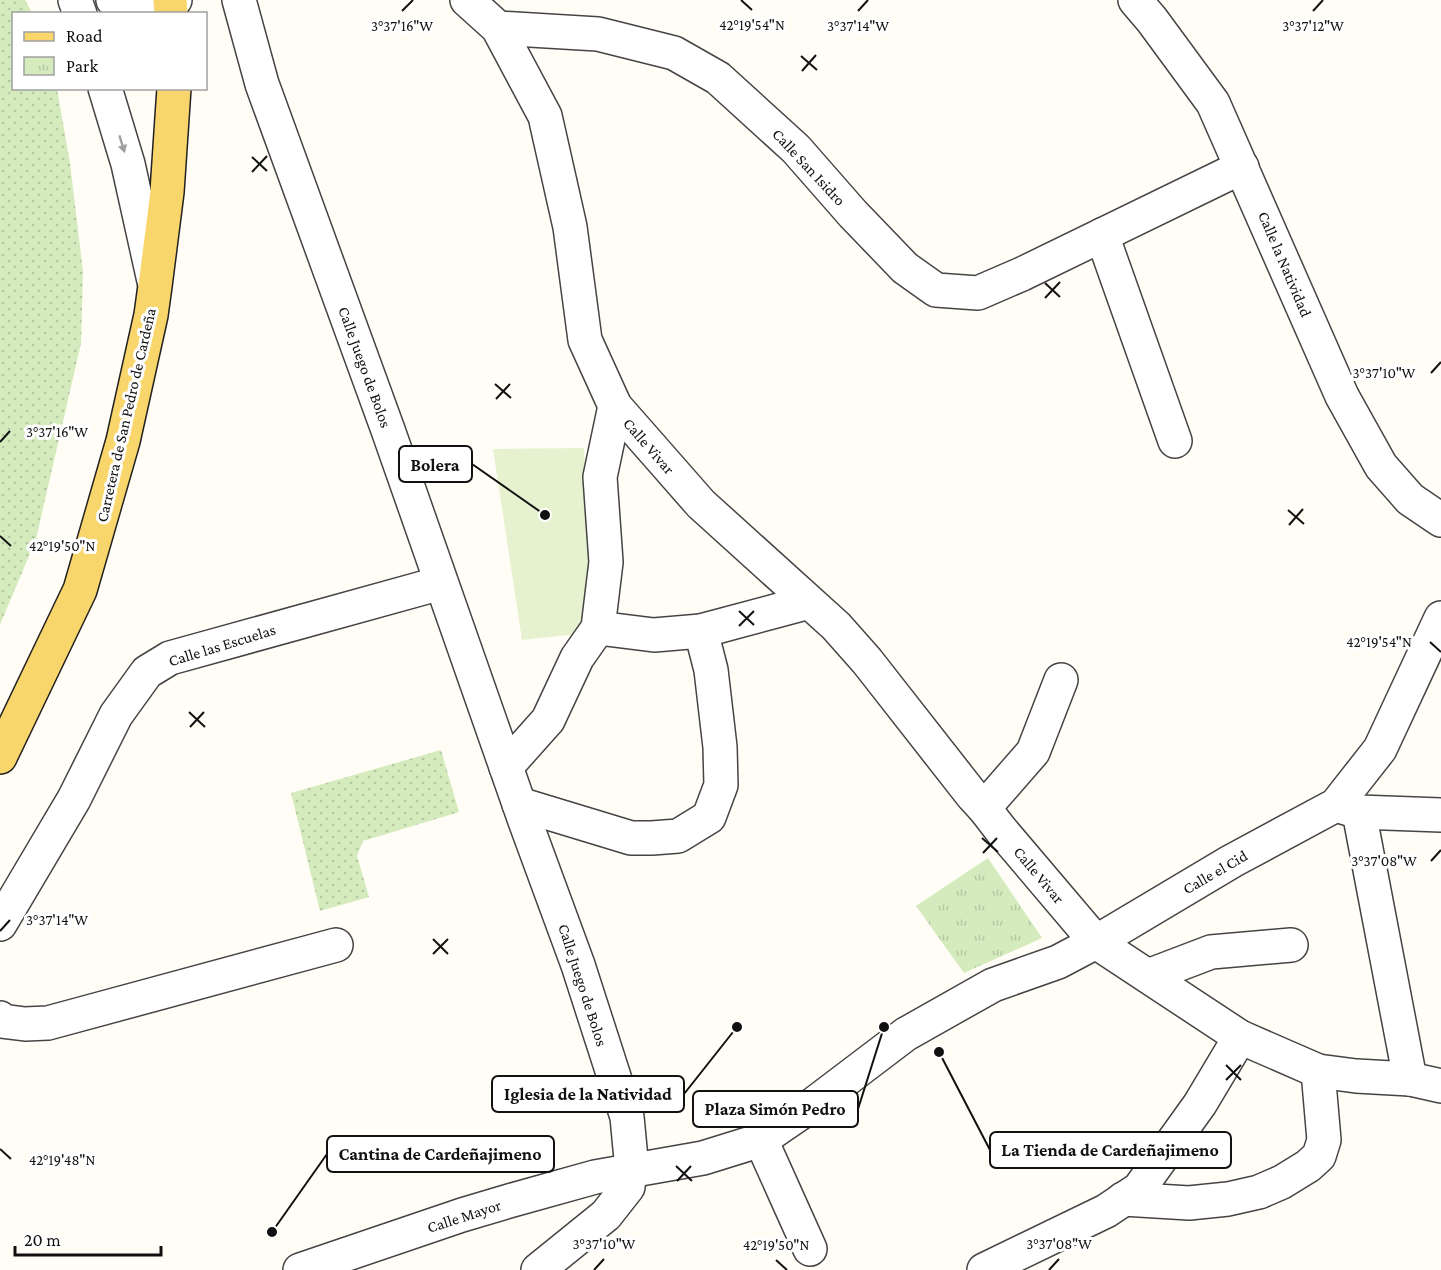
<svg xmlns="http://www.w3.org/2000/svg" width="1441" height="1270" font-family="'Crimson Pro',serif">
  <style>
    .grass { fill: url(#grass-dots) }
    .park { fill: url(#park-tufts) }
    .pitch { fill: #e6f2cf }
    .lines { fill: none; stroke-linecap: round; stroke-linejoin: round }
    .minor-casing { stroke: #444; stroke-width: 36 }
    .major-casing { stroke: #222; stroke-width: 36 }
    .minor { stroke: #fff; stroke-width: 33 }
    .major { stroke: #f9d66b; stroke-width: 33 }
    .oneway { fill: #a0a0a0 }
    .ticks { fill: none; stroke: #111; stroke-width: 2 }
    .labels { text-anchor: middle; dominant-baseline: central; stroke-width: 6; stroke-linejoin: round; paint-order: stroke }
    .street-label { font-size: 16px; fill: #111; stroke: #fff }
    .ticks-label { font-size: 15px; text-anchor: middle; fill: #111; stroke: #fff; stroke-width: 6; stroke-linejoin: round; paint-order: stroke }
    .leader { fill: none; stroke: #111; stroke-width: 2 }
    .callout-dot { fill: #111; stroke: #fff; stroke-width: 2 }
    .callout { fill: #fff; stroke: #111; stroke-width: 2 }
    .callout-label { font-size: 18px; text-anchor: middle; font-weight: bold; fill: #111 }
  </style>
  <defs>
    <pattern id="grass-dots" width="8" height="8" patternUnits="userSpaceOnUse" patternTransform="scale(1.5)"><rect width="8" height="8" fill="#d5ebbd"/><path d="M2 2h.1M6 6h.1" fill="none" stroke="#b6c8a1" stroke-width="1.8" stroke-linecap="round"/></pattern>
    <pattern id="park-tufts" width="24" height="20" patternUnits="userSpaceOnUse" patternTransform="scale(1.5)"><rect width="24" height="20" fill="#d5ebbd"/><path d="M3 7l-1-3M5 7V3M7 7l1-3M15 17l-1-3M17 17v-4M19 17l1-3" fill="none" stroke="#b6c8a1"/></pattern>
  </defs>
  <rect width="100%" height="100%" fill="#fffdf5"/>
  <g class="grass">
    <path d="M0,0H25L32,13L14,14V88L57,89L70,163L83,272L81,343L36,539L0,625Z"/>
    <path d="M441,750L459,812L363,841L357,856L369,897L320,911L291,793Z"/>
  </g>
  <path class="park" d="M988,858L1042,938L964,973L916,906Z"/>
  <path class="pitch" d="M584,448L590,581L578,634L522,640L493,449Z"/>
  <g class="lines">
    <defs>
      <g id="minor">
        <path d="M75,0L80,14"/>
        <path d="M113,0L117,1L170,2L175,0"/>
        <path d="M239,0L262,84L388,430L525,821L578,965L627,1117L631,1159L628,1187L606,1215L538,1270"/>
        <path d="M467,0L498,28L545,116L570,227L585,340L615,406L701,504L836,626L867,661L972,795L984,808L1001,830L1096,942L1240,1037L1318,1071L1356,1076L1410,1079L1441,1086"/>
        <path d="M1135,0L1152,20L1213,103L1342,396L1381,466L1410,499L1441,520"/>
        <path d="M498,28L598,34L674,53L718,78L796,149L853,214L905,268L936,290L978,293L1022,274L1242,167"/>
        <path d="M105,88L128,164L154,281"/>
        <path d="M1102,235L1175,441"/>
        <path d="M598,628L654,635L701,631L809,602"/>
        <path d="M506,767L548,720L577,658L598,628L606,562L600,477L615,406"/>
        <path d="M519,804L631,838H652L678,836L709,817L721,785L720,747L711,670L701,631"/>
        <path d="M1339,806L1359,812L1441,815"/>
        <path d="M984,808L1033,752L1061,680"/>
        <path d="M1359,812L1410,1079"/>
        <path d="M0,924L74,799L116,715L147,672L170,658L441,583"/>
        <path d="M1148,976L1211,952L1291,945"/>
        <path d="M0,1018L2,1021L25,1024L48,1023L336,945"/>
        <path d="M761,1140L810,1249"/>
        <path d="M1123,1199L1189,1203L1228,1199L1259,1192L1282,1182L1308,1166L1319,1156L1324,1140L1318,1071"/>
        <path d="M300,1270L462,1215L509,1201L595,1177L703,1158L761,1140L815,1103L906,1034L993,985L1058,962L1096,942L1232,861L1336,805L1380,749L1441,618"/>
        <path d="M984,1270L1106,1211L1139,1189L1200,1104L1240,1037"/>
      </g>
      <g id="major">
        <path d="M170,0L171,14"/>
        <path d="M0,757L80,590L123,441L151,315L155,286L167,192L174,88"/>
      </g>
    </defs>
    <use href="#minor" class="minor-casing"/>
    <use href="#major" class="major-casing"/>
    <use href="#minor" class="minor"/>
    <use href="#major" class="major"/>
  </g>
  <defs><path id="oneway-solid" d="M-6-.8H1V-3.2L6.5 0L1 3.2V.8H-6Z" transform="scale(1.5)"/></defs>
  <use class="oneway" href="#oneway-solid" transform="translate(122 144) rotate(73)"/>
  <path class="ticks" d="M741,0L752,10M402,11L413,0M858,11L868,0M1313,11L1323,0M801,56L817,70M802,71L816,55M252,157L267,171M252,172L267,156M1045,283L1060,297M1045,298L1060,282M1431,373L1441,362M495,384L511,398M496,399L510,384M0,442L10,431M1288,510L1304,524M1289,525L1303,509M0,536L11,546M739,611L754,625M739,626L754,611M1430,642L1441,652M189,712L205,727M190,727L204,712M982,838L998,852M983,853L997,838M1431,861L1441,850M0,931L10,920M433,939L448,954M433,954L448,939M1226,1065L1241,1080M1226,1080L1241,1065M0,1149L11,1159M676,1166L692,1181M677,1181L691,1166M776,1260L787,1270M594,1270L604,1259M1049,1270L1059,1259"/>
  <g class="labels">
    <g class="street-label">
      <text transform="translate(809 167) rotate(47)">Calle San Isidro</text>
      <text transform="translate(1285 264) rotate(67)">Calle la Natividad</text>
      <text transform="translate(365 367) rotate(70)">Calle Juego de Bolos</text>
      <text transform="translate(126 415) rotate(-77)">Carretera de San Pedro de Cardeña</text>
      <text transform="translate(649 446) rotate(49)">Calle Vivar</text>
      <text transform="translate(222 645) rotate(-17)">Calle las Escuelas</text>
      <text transform="translate(1215 872) rotate(-30)">Calle el Cid</text>
      <text transform="translate(1039 875) rotate(50)">Calle Vivar</text>
      <text transform="translate(583 985) rotate(72)">Calle Juego de Bolos</text>
      <text transform="translate(464 1216) rotate(-18)">Calle Mayor</text>
    </g>
  </g>
  <g class="ticks-label">
    <text x="752" y="30">42°19'54"N</text>
    <text x="402" y="31">3°37'16"W</text>
    <text x="858" y="31">3°37'14"W</text>
    <text x="1313" y="31">3°37'12"W</text>
    <text x="1384" y="378">3°37'10"W</text>
    <text x="57" y="437">3°37'16"W</text>
    <text x="62" y="551">42°19'50"N</text>
    <text x="1379" y="647">42°19'54"N</text>
    <text x="1384" y="866">3°37'08"W</text>
    <text x="57" y="925">3°37'14"W</text>
    <text x="62" y="1165">42°19'48"N</text>
    <text x="604" y="1249">3°37'10"W</text>
    <text x="1059" y="1249">3°37'08"W</text>
    <text x="776" y="1250">42°19'50"N</text>
  </g>
  <path class="leader" d="M545 515L472 464M737 1027L684 1094M884 1027L858 1109M939 1052L990 1150M272 1232L327 1154"/>
  <g class="callout-dot">
    <circle cx="545" cy="515" r="6"/>
    <circle cx="737" cy="1027" r="6"/>
    <circle cx="884" cy="1027" r="6"/>
    <circle cx="939" cy="1052" r="6"/>
    <circle cx="272" cy="1232" r="6"/>
  </g>
  <g class="callout">
    <rect x="399" y="446" width="73" height="36" rx="6"/>
    <rect x="492" y="1076" width="192" height="36" rx="6"/>
    <rect x="693" y="1091" width="165" height="36" rx="6"/>
    <rect x="990" y="1132" width="241" height="36" rx="6"/>
    <rect x="327" y="1136" width="227" height="36" rx="6"/>
  </g>
  <g class="callout-label">
    <text x="435" y="471">Bolera</text>
    <text x="588" y="1100">Iglesia de la Natividad</text>
    <text x="775" y="1115">Plaza Simón Pedro</text>
    <text x="1110" y="1156">La Tienda de Cardeñajimeno</text>
    <text x="440" y="1160">Cantina de Cardeñajimeno</text>
  </g>
  <rect x="12" y="12" width="195" height="78" fill="#ffffff" stroke="#a0a0a0" stroke-width="1.5"/>
  <rect x="24" y="32" width="30" height="9" fill="#f9d66b" stroke="#a0a0a0" stroke-width="1.5"/>
  <text x="66" y="42" font-size="18" fill="#111111">Road</text>
  <rect x="24" y="57" width="30" height="18" fill="url(#park-tufts)" stroke="#a0a0a0" stroke-width="1.5"/>
  <text x="66" y="72" font-size="18" fill="#111111">Park</text>
  <path d="M15 1246v9h146v-9" fill="none" stroke="#111111" stroke-width="3"/>
  <text x="24" y="1246" font-size="18" fill="#111111" stroke="#ffffff" stroke-width="4.5" paint-order="stroke">20 m</text>
</svg>
